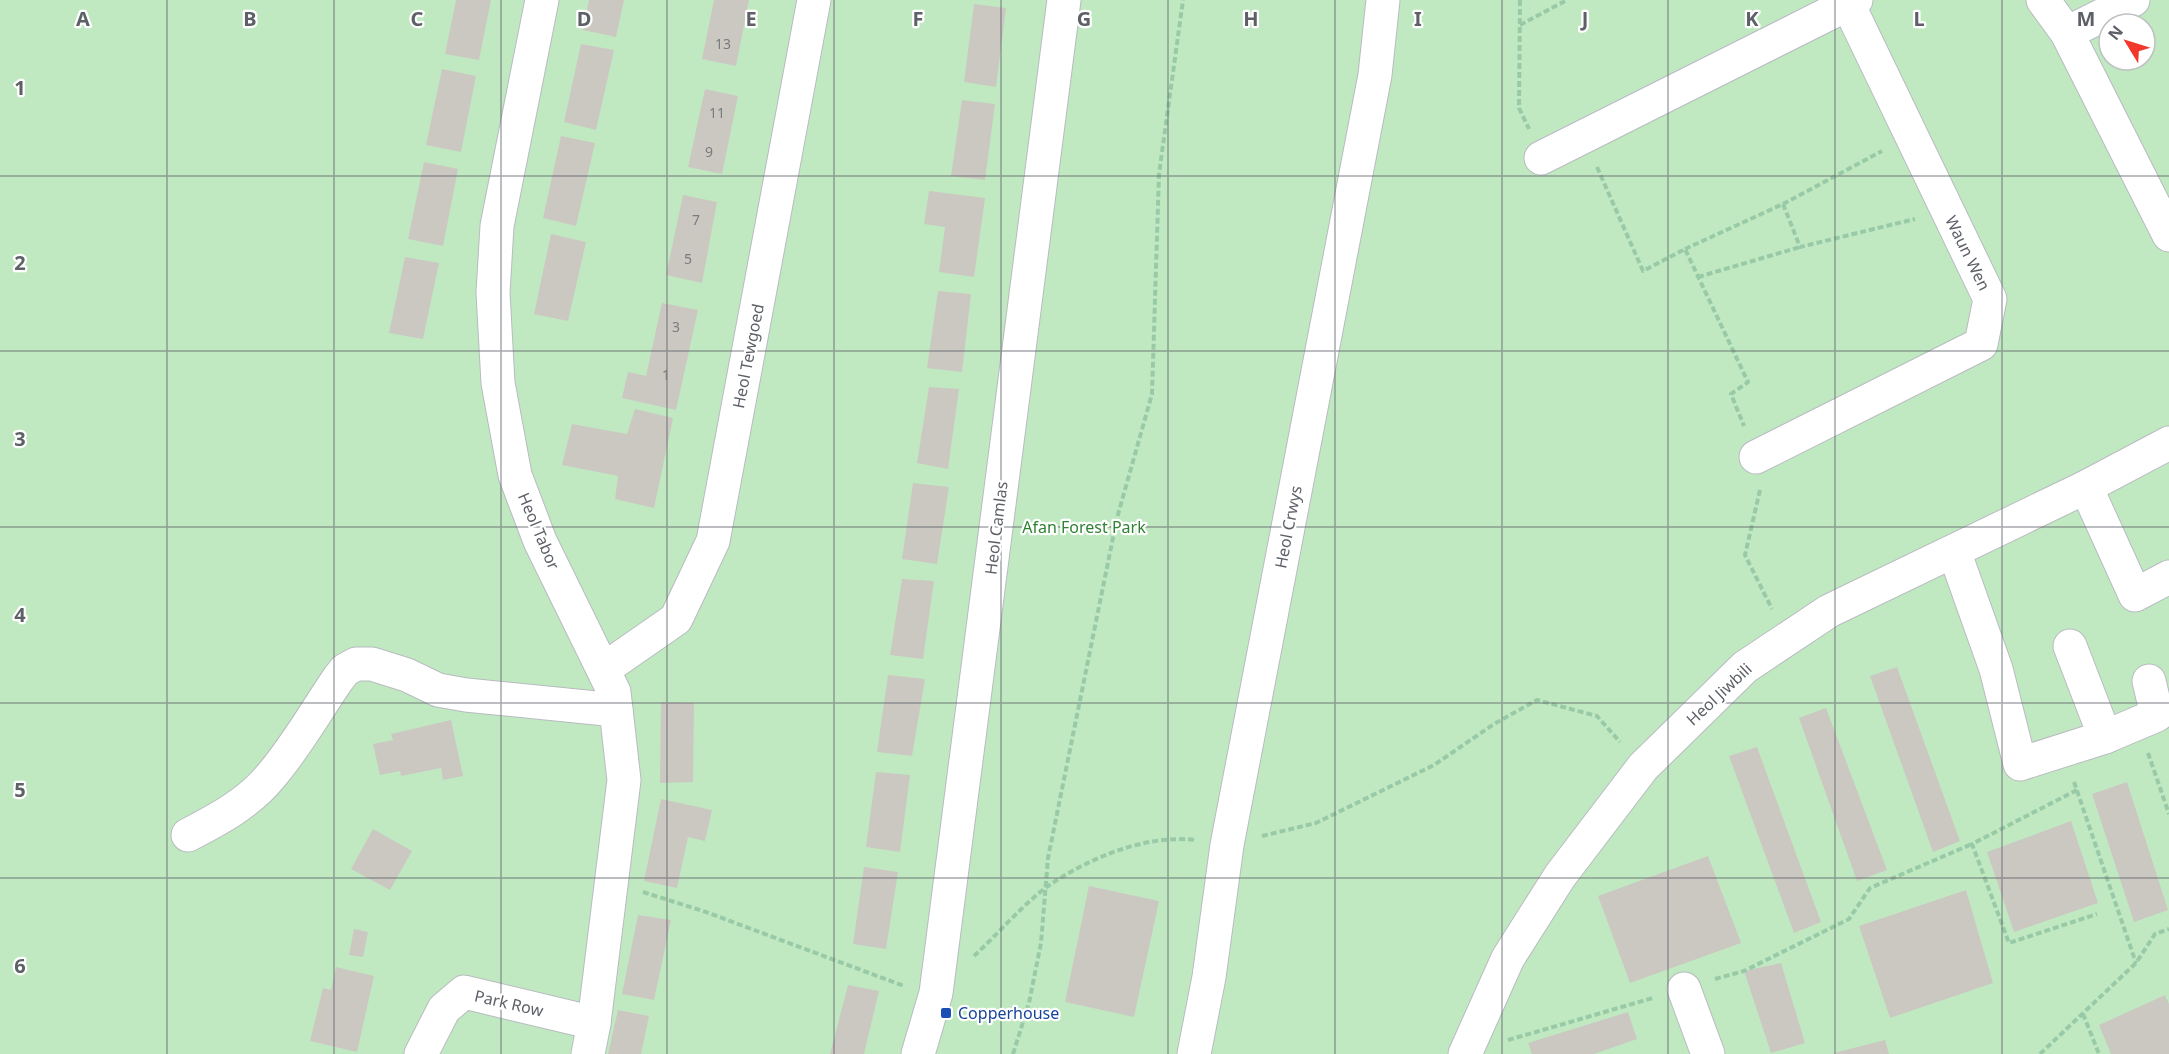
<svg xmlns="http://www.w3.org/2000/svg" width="2169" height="1054" font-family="'Noto Sans',sans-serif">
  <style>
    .green { fill: #c1e9c1; fill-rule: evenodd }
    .building { fill: #cbc8c2 }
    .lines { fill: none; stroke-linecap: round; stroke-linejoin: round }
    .minor-casing { stroke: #b8bbc0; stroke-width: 35 }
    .path { stroke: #99caa7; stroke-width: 4; stroke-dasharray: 6 3; stroke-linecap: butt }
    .minor { stroke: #fff; stroke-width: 33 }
    .grid { fill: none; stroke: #5d6167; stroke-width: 1.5; stroke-opacity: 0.55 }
    .transit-dot { fill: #1a4fb4; stroke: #fff; stroke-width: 2 }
    .labels { text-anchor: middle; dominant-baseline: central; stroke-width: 4.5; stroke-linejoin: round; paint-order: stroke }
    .number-label { font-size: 14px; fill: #787b7e }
    .street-label { font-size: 16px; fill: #5d6167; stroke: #fff }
    .park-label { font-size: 16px; fill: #308233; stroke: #fff }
    .transit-label { font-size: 16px; fill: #164399; stroke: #fff; text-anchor: start }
    .grid-label { font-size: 20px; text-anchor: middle; font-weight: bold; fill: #5d6167; stroke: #fff; stroke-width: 4.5; stroke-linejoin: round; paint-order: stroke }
  </style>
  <rect width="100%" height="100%" fill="#f0eee5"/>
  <path class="green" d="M0,0H2169V1054H0ZM2109,24H2145V60H2109Z"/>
  <g class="building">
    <path d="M456,0H491L479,60L445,54Z"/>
    <path d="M589,0H624L616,37L583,30Z"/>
    <path d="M714,0H749L736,66L702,59Z"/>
    <path d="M974,4L1006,8L996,87L964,82Z"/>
    <path d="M581,44L614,50L596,130L564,122Z"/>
    <path d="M442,69L476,76L461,152L426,145Z"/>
    <path d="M705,89L738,96L722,174L688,167Z"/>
    <path d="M962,100L995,104L985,180L951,176Z"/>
    <path d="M561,136L595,143L576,226L543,218Z"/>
    <path d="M424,162L458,169L443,246L408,239Z"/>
    <path d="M929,191L985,198L974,277L939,272L945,227L924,224Z"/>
    <path d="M683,195L717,202L702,283L666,275Z"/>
    <path d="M551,234L586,242L568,321L534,314Z"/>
    <path d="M405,257L439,263L423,339L389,333Z"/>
    <path d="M938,291L971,294L962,372L927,368Z"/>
    <path d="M662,303L698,310L676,410L622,398L628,372L646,376Z"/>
    <path d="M929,387L959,389L948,469L917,463Z"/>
    <path d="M635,409L673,418L654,508L615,499L618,476L562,465L572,424L627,434Z"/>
    <path d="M913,483L949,487L937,564L902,559Z"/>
    <path d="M902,579L934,581L923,659L890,655Z"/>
    <path d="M1897,667L1960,841L1933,852L1870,676Z"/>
    <path d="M888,675L925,679L912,756L877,752Z"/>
    <path d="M661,702L694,703L693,782L660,783Z"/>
    <path d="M1826,708L1887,870L1857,881L1799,718Z"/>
    <path d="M451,720L463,776L443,780L441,768L401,776L400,771L380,775L373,744L393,740L391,734Z"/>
    <path d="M1757,747L1821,922L1794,933L1729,756Z"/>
    <path d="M876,772L910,775L900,852L866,847Z"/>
    <path d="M2127,782L2168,910L2134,922L2092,794Z"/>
    <path d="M661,799L712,810L705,841L688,837L677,888L644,881Z"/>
    <path d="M2071,821L2098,903L2014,932L1987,852Z"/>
    <path d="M373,829L412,851L390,890L351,869Z"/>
    <path d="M1708,856L1741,943L1630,983L1598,896Z"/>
    <path d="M864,867L898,872L886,949L853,944Z"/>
    <path d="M1089,886L1159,901L1134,1017L1065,1002Z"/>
    <path d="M1966,890L1993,983L1890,1018L1859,926Z"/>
    <path d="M638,915L671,920L654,1000L622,994Z"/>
    <path d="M354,929L368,932L363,957L349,955Z"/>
    <path d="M1781,963L1805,1043L1771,1053L1744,971Z"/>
    <path d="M336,967L374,976L357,1052L310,1041L323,988L331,990Z"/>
    <path d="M848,985L879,991L864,1054H830Z"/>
    <path d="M2165,995L2169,1004V1054H2111L2099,1025Z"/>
    <path d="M618,1010L649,1016L641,1054H608Z"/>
    <path d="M1628,1012L1637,1039L1594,1054H1532L1528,1043Z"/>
    <path d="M1885,1040L1889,1054H1835L1834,1053Z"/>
  </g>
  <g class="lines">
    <defs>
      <g id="minor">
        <path d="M542,0L497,226L493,293L498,383L515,475L540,541L614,692L624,780L594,1023L588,1054"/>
        <path d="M2043,0L2067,33L2169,235"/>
        <path d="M2067,33L2133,0"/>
        <path d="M1541,158L1856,0"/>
        <path d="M1756,457L1981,344L1990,299L1848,4"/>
        <path d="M2086,487L2135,595L2169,577"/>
        <path d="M1954,551L1996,669L2020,764L2105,737L2070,646"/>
        <path d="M604,669L676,619L713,541L814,0"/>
        <path d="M2105,737L2157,715L2149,681"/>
        <path d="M188,835C217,820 249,803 270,777C296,747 316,711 338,679L345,670L356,664H372L407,675L438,690L466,695L616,710"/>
        <path d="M1684,989L1708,1054"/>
        <path d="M421,1054L444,1009L464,992L594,1023"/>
        <path d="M918,1054L936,993L1064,0"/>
        <path d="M1194,1054L1209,977L1227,845L1375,75L1383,0"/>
        <path d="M1465,1054L1508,958L1560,876L1643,767L1745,667L1829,611L2086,487L2169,443"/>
      </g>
    </defs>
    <use href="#minor" class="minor-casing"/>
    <g class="path">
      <path d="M1520,0L1519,108L1529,129"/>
      <path d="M1520,25L1567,0"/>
      <path d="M1597,167L1643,271L1685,249L1748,382L1731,394L1744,426"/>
      <path d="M1783,204L1882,151"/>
      <path d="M1685,249L1783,204L1800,247L1915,219"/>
      <path d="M1698,277L1800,247"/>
      <path d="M1760,490L1745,555L1772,609"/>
      <path d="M2148,753L2169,814"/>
      <path d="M2074,782L2136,963"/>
      <path d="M2077,790L1972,844L2009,943L2097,914"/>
      <path d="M1262,836L1316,823L1434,765L1494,724L1537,700L1597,716L1620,742"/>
      <path d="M643,892L706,912L904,986"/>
      <path d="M974,956C998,934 1022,905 1048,886C1089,858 1146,834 1196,840"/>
      <path d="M1715,979L1744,971L1849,919L1870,888L1972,844"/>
      <path d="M2083,1014L2099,1054"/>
      <path d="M1508,1040L1653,998"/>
      <path d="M1013,1054L1029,1003L1041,943L1048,858L1117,518L1152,394L1159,174L1183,0"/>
      <path d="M2040,1054L2136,963L2155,934L2169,929"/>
    </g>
    <use href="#minor" class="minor"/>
  </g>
  <path class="grid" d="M167,0V1054M334,0V1054M501,0V1054M667,0V1054M834,0V1054M1001,0V1054M1168,0V1054M1335,0V1054M1502,0V1054M1668,0V1054M1835,0V1054M2002,0V1054M0,176H2169M0,351H2169M0,527H2169M0,703H2169M0,878H2169"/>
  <rect class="transit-dot" x="940" y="1007" width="12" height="12" rx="3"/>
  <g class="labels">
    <g class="number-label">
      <text x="723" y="43">13</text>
      <text x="717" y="112">11</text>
      <text x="709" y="151">9</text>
      <text x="696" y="219">7</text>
      <text x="688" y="258">5</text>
      <text x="676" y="326">3</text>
      <text x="666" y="374">1</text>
    </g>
    <g class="street-label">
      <text transform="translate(1968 253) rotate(64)">Waun Wen</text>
      <text transform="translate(748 356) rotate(-79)">Heol Tewgoed</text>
      <text transform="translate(1288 527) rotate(-79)">Heol Crwys</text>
      <text transform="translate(996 528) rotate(-83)">Heol Camlas</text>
      <text transform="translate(539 531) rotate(67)">Heol Tabor</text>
      <text transform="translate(1719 694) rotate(-43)">Heol Jiwbili</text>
      <text transform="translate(509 1003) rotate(13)">Park Row</text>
    </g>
    <g class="park-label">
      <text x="1084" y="527">Afan Forest Park</text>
    </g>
    <g class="transit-label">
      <text x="958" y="1013">Copperhouse</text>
    </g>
  </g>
  <g class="grid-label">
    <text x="83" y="26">A</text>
    <text x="250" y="26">B</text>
    <text x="417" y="26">C</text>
    <text x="584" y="26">D</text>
    <text x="751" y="26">E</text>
    <text x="918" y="26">F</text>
    <text x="1084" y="26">G</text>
    <text x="1251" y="26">H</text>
    <text x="1418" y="26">I</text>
    <text x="1585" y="26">J</text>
    <text x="1752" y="26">K</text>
    <text x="1919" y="26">L</text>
    <text x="2086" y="26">M</text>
    <text x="20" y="95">1</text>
    <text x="20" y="270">2</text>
    <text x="20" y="446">3</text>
    <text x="20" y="622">4</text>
    <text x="20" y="797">5</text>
    <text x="20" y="973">6</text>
  </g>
  <g transform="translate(2127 42) rotate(308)"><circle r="28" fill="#ffffff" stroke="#bec0c2" stroke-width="1.5"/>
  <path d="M0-4.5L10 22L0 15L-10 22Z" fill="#f1382a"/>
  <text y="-9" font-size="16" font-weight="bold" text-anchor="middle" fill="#5d6167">N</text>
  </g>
</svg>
